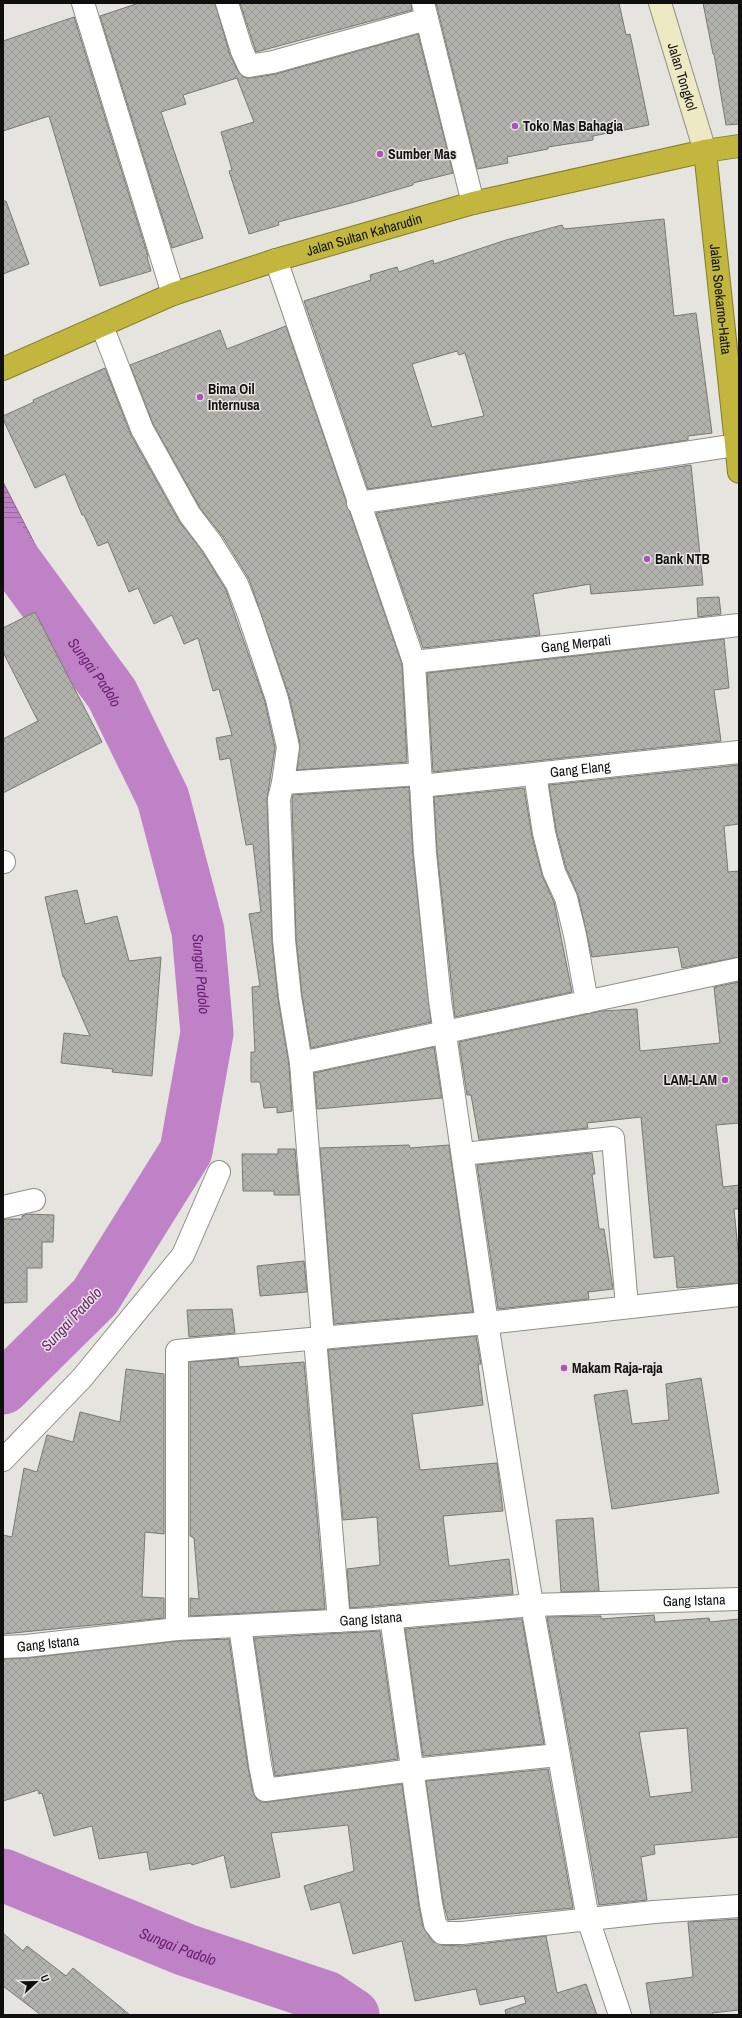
<svg xmlns="http://www.w3.org/2000/svg" width="742" height="2018" font-family="'Archivo Narrow',sans-serif">
  <style>
    .water { fill: url(#water-rules); stroke: #8b6090 }
    .lines { fill: none; stroke-linecap: round; stroke-linejoin: round }
    .river { stroke: #c082c7; stroke-width: 53 }
    .building { fill: url(#building-cross-hatch); stroke: #797974; fill-rule: evenodd }
    .street-casing { stroke: #8e8e89; stroke-width: 24 }
    .secondary-casing { stroke: #8e8e89; stroke-width: 24 }
    .highway-casing { stroke: #837c2d; stroke-width: 24 }
    .street { stroke: #fff; stroke-width: 22 }
    .secondary { stroke: #ede9c5; stroke-width: 22 }
    .highway { stroke: #c2b63e; stroke-width: 22 }
    .poi-dot { fill: #af51bb; stroke: #e5e4df; stroke-width: 1.5 }
    .labels { text-anchor: middle; dominant-baseline: central; stroke-width: 3; stroke-linejoin: round; paint-order: stroke }
    .street-label { font-size: 14px; fill: #0f0f0e; stroke: #e5e4df }
    .poi-label { font-size: 14px; font-weight: bold; fill: #0f0f0e; stroke: #e5e4df; text-anchor: start }
    .water-label { font-size: 15px; font-style: italic; fill: #681c71; stroke: #e5e4df }
  </style>
  <defs>
    <pattern id="water-rules" width="6" height="5" patternUnits="userSpaceOnUse"><rect width="6" height="5" fill="#c082c7"/><path d="M0 2.5h6" fill="none" stroke="#9a69a0"/></pattern>
    <pattern id="building-cross-hatch" width="8" height="8" patternUnits="userSpaceOnUse"><rect width="8" height="8" fill="#b2b2ad"/><path d="M0 0l8 8M0 8l8-8" fill="none" stroke="#989894"/></pattern>
  </defs>
  <rect width="100%" height="100%" fill="#e5e4df"/>
  <path class="water" d="M3,482L112,694L3,569Z"/>
  <g class="lines">
    <g class="river">
      <path id="s1" d="M3,545L112,694L163,798L198,931L207,1033L186,1151L95,1297L3,1388"/>
      <path id="s2" d="M3,1875L186,1950L326,1997L353,2015"/>
    </g>
  </g>
  <g class="building">
    <path d="M139,3H215L230,55L238,71L243,77L251,78L276,74L418,34L453,173L413,183V185L351,203L278,222L279,225L249,234L229,171L232,170L221,132L254,122L237,78L183,95L186,104L161,112L203,238L172,248L100,16Z"/>
    <path d="M240,3H411L412,10L256,52Z"/>
    <path d="M436,3H619L626,35L630,34L649,125L593,136V140L548,147V149L507,157L508,163L477,169Z"/>
    <path d="M703,3H739V124L726,125L714,54H713Z"/>
    <path d="M74,17L148,256L147,257L151,271L100,286L49,116L3,131V41Z"/>
    <path d="M3,201H6L29,264L3,274Z"/>
    <path d="M664,219L674,316L696,313L712,433L688,436V440L368,489L304,301L371,280L370,275L397,267L399,272L433,260L434,264L506,240L562,225L564,229ZM457,351L459,355L465,353L484,416L432,427L412,364Z"/>
    <path d="M286,326L402,664L407,762L297,770L300,744L289,696L249,579L223,537L200,508L153,424L130,365L220,330L227,349Z"/>
    <path d="M105,368L131,435L179,521L202,551L226,590L265,702L275,748L267,799L272,941L278,999L289,1065L292,1111L277,1113V1107L264,1108L260,1082H251V1052H255L252,987L260,986L249,914L261,912L253,844L246,845L230,758L220,760L216,738L232,735L219,689L213,691L198,638L184,644L172,615L154,624L138,588L129,592L108,542L98,546L84,515H82L65,474L35,488L3,419V416L34,402L33,400Z"/>
    <path d="M691,465L703,585L591,594L590,584L533,594L540,635L423,648L376,513Z"/>
    <path d="M719,597L721,614L698,617L697,598Z"/>
    <path d="M35,612L102,742L3,793V739L38,721L3,652V628Z"/>
    <path d="M724,639L729,688L714,690L721,741L433,772L427,673Z"/>
    <path d="M739,765V824L724,826L728,872L739,871V957L682,968L678,947L592,957L578,895L566,868L556,830L549,785Z"/>
    <path d="M409,787L413,854L431,1022L311,1048L302,995L296,939L292,800L293,795Z"/>
    <path d="M524,788L532,836L542,875L554,902L572,992L455,1017L437,852L434,797Z"/>
    <path d="M77,890L85,924L117,916L129,961L161,957L152,1076L112,1072L113,1069L61,1063L64,1033L90,1036L64,977H63L45,897Z"/>
    <path d="M739,982V1123L716,1125L723,1187L739,1185V1209H734L739,1260V1283L677,1288L674,1256L654,1258L641,1117L587,1123L588,1128L479,1140L471,1095H467L459,1042L601,1011L637,1009L640,1051L720,1043L714,987Z"/>
    <path d="M434,1047L442,1098L317,1109L314,1073Z"/>
    <path d="M409,1145L410,1148L449,1145L473,1312L334,1324L320,1148Z"/>
    <path d="M278,1149H295L299,1195H274V1191H243L242,1154H278Z"/>
    <path d="M592,1153L595,1174H592L599,1229H604L613,1289L588,1292L589,1299L498,1309L477,1165Z"/>
    <path d="M27,1214L54,1215L53,1242H42V1268H27V1302L3,1303V1219H22V1216Z"/>
    <path d="M304,1261L307,1292L260,1296L257,1266Z"/>
    <path d="M232,1309L235,1333L189,1337L187,1310Z"/>
    <path d="M476,1336L481,1364H478L483,1405L412,1414L420,1470L497,1463L503,1511L443,1516L449,1566L509,1559L513,1594L350,1608L347,1569L380,1565L377,1517L343,1520L328,1350Z"/>
    <path d="M238,1358L239,1367L304,1362L325,1609L190,1616V1598L199,1599L194,1538L190,1536V1362Z"/>
    <path d="M126,1369L164,1374V1534L145,1532L142,1597L164,1598V1618L3,1634V1535L12,1537L24,1468L37,1472L47,1435L73,1442L80,1412L120,1422Z"/>
    <path d="M701,1378L719,1493L612,1509L594,1395L627,1390L632,1424L669,1420L666,1384Z"/>
    <path d="M593,1518L599,1591L561,1592L556,1520Z"/>
    <path d="M654,1615L655,1622L709,1618L710,1622L739,1619V1837L654,1845L655,1854L641,1857L647,1900L599,1905L547,1617L601,1616V1619ZM687,1728L692,1792L650,1797L639,1732Z"/>
    <path d="M515,1619H522L544,1744L423,1756L405,1629Z"/>
    <path d="M380,1631L398,1759L275,1776L254,1638Z"/>
    <path d="M229,1639L248,1767L253,1792L256,1798L261,1802H267L402,1784L419,1906L423,1927L432,1941L442,1945L462,1946L546,1936L557,1993L586,1984L597,2015H506L505,2010L526,2003L524,1996L480,2005L476,1989L415,2001L402,1941L353,1954L340,1902L311,1910L304,1886L354,1871L348,1825L271,1833L280,1877L231,1888L224,1855L192,1865L191,1863L150,1870L147,1852L99,1859L92,1826L54,1836L42,1793L39,1794L38,1790L3,1801V1659L27,1658L178,1641Z"/>
    <path d="M548,1769L573,1908L448,1920L443,1902L426,1781Z"/>
    <path d="M739,1919V2010L712,2013L713,2015H651L646,1983L693,1977L688,1922Z"/>
    <path d="M3,1933L23,1951L27,1946L66,1976L73,1968L130,2015H41L3,1986Z"/>
  </g>
  <g class="lines">
    <defs>
      <g id="street">
        <path d="M83,3L173,294"/>
        <path d="M227,3L242,51L249,66L273,62L427,19"/>
        <path d="M423,3L473,203"/>
        <path d="M276,260L414,662L425,853L440,1000L487,1323L532,1605L588,1919L620,2015"/>
        <path d="M102,326L142,429L190,515L212,544L237,584L249,615L277,699L288,747L283,783L279,799L284,940L290,997L301,1063L323,1338"/>
        <path d="M358,503L736,445"/>
        <path id="s3" d="M414,662L739,625"/>
        <path d="M535,774L544,833L554,872L566,898L575,935L587,1002"/>
        <path d="M283,783L420,774"/>
        <path id="s4" d="M421,786L739,752"/>
        <path d="M3,862H4"/>
        <path d="M301,1063L739,969"/>
        <path d="M463,1154L613,1138L627,1307"/>
        <path d="M3,1207L34,1200"/>
        <path d="M315,1339L339,1621"/>
        <path d="M3,1460L82,1378L183,1255L219,1172"/>
        <path d="M391,1617L431,1904L435,1924L442,1933H462L654,1912L739,1906"/>
        <path d="M240,1626L260,1765L265,1790L413,1770L558,1755"/>
        <path d="M177,1629V1351L487,1323L739,1295"/>
        <path id="s5" d="M3,1647L26,1646L177,1629L373,1619L532,1605L739,1599"/>
      </g>
      <g id="secondary">
        <path id="s6" d="M660,3L705,151"/>
      </g>
      <g id="highway">
        <path id="s7" d="M705,151L739,472"/>
        <path id="s8" d="M3,369L173,294L276,260L473,203L705,151L739,146"/>
      </g>
    </defs>
    <use href="#street" class="street-casing"/>
    <use href="#secondary" class="secondary-casing"/>
    <use href="#highway" class="highway-casing"/>
    <use href="#street" class="street"/>
    <use href="#secondary" class="secondary"/>
    <use href="#highway" class="highway"/>
  </g>
  <g class="poi-dot">
    <circle cx="515" cy="126" r="4"/>
    <circle cx="380" cy="154" r="4"/>
    <circle cx="200" cy="397" r="4"/>
    <circle cx="647" cy="559" r="4"/>
    <circle cx="725" cy="1080" r="4"/>
    <circle cx="564" cy="1368" r="4"/>
  </g>
  <g class="labels">
    <g class="street-label">
      <text stroke="none"><textPath href="#s6" startOffset="77">Jalan Tongkol</textPath></text>
      <text stroke="none"><textPath href="#s8" startOffset="386">Jalan Sultan Kaharudin</textPath></text>
      <text stroke="none"><textPath href="#s7" startOffset="149">Jalan Soekarno-Hatta</textPath></text>
      <text stroke="none"><textPath href="#s3" startOffset="163">Gang Merpati</textPath></text>
      <text stroke="none"><textPath href="#s4" startOffset="160">Gang Elang</textPath></text>
      <text stroke="none"><textPath href="#s5" startOffset="693">Gang Istana</textPath></text>
      <text stroke="none"><textPath href="#s5" startOffset="369">Gang Istana</textPath></text>
      <text stroke="none"><textPath href="#s5" startOffset="45">Gang Istana</textPath></text>
    </g>
    <g class="poi-label">
      <text x="523" y="126">Toko Mas Bahagia</text>
      <text x="388" y="154">Sumber Mas</text>
      <text x="208" y="389">Bima Oil<tspan x="208" dy="16">Internusa</tspan></text>
      <text x="655" y="559">Bank NTB</text>
      <text x="717" y="1080" text-anchor="end">LAM-LAM</text>
      <text x="572" y="1368">Makam Raja-raja</text>
    </g>
    <g class="water-label">
      <text stroke="none"><textPath href="#s1" startOffset="157">Sungai Padolo</textPath></text>
      <text stroke="none"><textPath href="#s1" startOffset="481">Sungai Padolo</textPath></text>
      <text transform="translate(71 1319) rotate(-47)">Sungai Padolo</text>
      <text stroke="none"><textPath href="#s2" startOffset="189">Sungai Padolo</textPath></text>
    </g>
  </g>
  <rect width="742" height="2018" fill="none" stroke="#0f0f0e" stroke-width="8"/>
  <g transform="translate(36 1982) rotate(68)" stroke="#e5e4df" stroke-width="3" paint-order="stroke">
  <path d="M0-3L7 15L0 10L-7 15Z" fill="#0f0f0e"/>
  <text y="-6" font-size="11" font-weight="bold" text-anchor="middle" fill="#0f0f0e">U</text>
  </g>
</svg>
